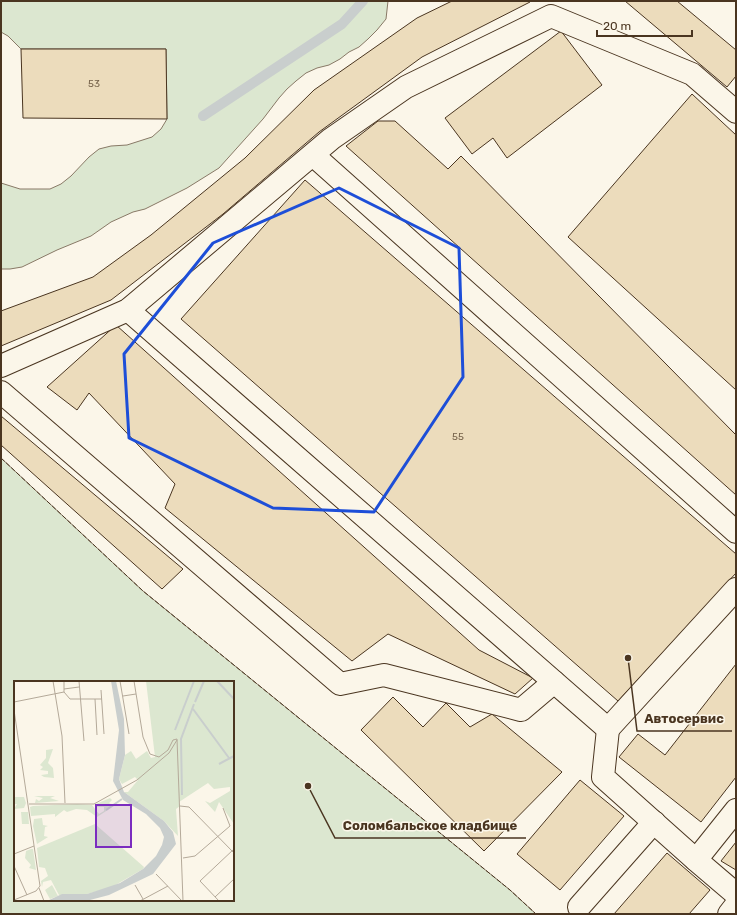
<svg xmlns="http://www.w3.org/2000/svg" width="737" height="915" font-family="Rubik,sans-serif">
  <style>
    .green { fill: #dce7d0; stroke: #887966; fill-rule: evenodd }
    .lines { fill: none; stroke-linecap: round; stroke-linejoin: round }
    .stream { stroke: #c9cecd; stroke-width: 10 }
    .building { fill: #ecdcbc; stroke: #4a3520 }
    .minor-casing { stroke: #4a3520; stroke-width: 24 }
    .minor { stroke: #fbf6e9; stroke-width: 22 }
    .fence { stroke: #4a3520; stroke-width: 1; stroke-dasharray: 5 2; stroke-linecap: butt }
    .marked { fill: none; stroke: #1d4ed8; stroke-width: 3; stroke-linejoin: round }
    .labels { text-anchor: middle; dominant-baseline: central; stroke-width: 3; stroke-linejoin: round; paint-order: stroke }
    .number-label { font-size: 10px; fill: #725f47 }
    .inset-river { fill: none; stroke: #c9cecd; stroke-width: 2 }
    .inset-road { fill: none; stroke: #b4a999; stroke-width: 1 }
    .view { fill: #7b2cbf; fill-opacity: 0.15; stroke: #7b2cbf; stroke-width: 2 }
    .inset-edge { fill: none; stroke: #4a3520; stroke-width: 2 }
    .leader { fill: none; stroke: #4a3520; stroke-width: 1.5 }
    .callout-dot { fill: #4a3520; stroke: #fbf6e9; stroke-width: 1.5 }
    .callout-label { font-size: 13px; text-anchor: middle; font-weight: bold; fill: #4a3520; stroke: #fbf6e9; stroke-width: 3; stroke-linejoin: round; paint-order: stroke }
  </style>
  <rect width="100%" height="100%" fill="#fbf6e9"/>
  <g class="green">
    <path d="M1,1H388L386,19L377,30L368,39L359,47L349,52L340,59L329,65L317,68L306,73L296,81L287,89L279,98L263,119L219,168L187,188L145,209L133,212L111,222L91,236L57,250L22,267L10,269H1V183L20,189H50L61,184L71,176L89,157L99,149L111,146L127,145L152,137L161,129L167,119L166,49H21L8,36L1,32Z"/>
    <path d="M1,458L143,591L510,890L536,914H1ZM15,682H233V900H15Z"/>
  </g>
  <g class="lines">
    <path class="stream" d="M203,116L342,24L363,1"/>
  </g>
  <g class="building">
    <path d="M452,1H529L530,2L422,57L319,132L223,214L111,300L1,346V311L93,277L151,235L245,158L314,90L417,18Z"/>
    <path d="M625,1H677L736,50V76L727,87Z"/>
    <path d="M561,31L602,85L507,158L493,138L472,154L445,118Z"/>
    <path d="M21,49H166L167,119L23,118Z"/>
    <path d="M692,94L736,135V390L568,237Z"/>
    <path d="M378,121H395L448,169L461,156L736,435V495L346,146Z"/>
    <path d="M305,180L736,554V573L618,701L181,319Z"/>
    <path d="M116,325L479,650L533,678L515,694L388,634L352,661L165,508L175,484L89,393L77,410L47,387Z"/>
    <path d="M1,416L183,569L162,589L1,445Z"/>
    <path d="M736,664V777L701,822L619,757L638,734L665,755Z"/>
    <path d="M393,697L423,727L446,703L470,727L492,714L562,772L484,851L361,730Z"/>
    <path d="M580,780L624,816L560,890L517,854Z"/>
    <path d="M736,842V870L721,861Z"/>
    <path d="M667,853L710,890L689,914H614Z"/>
  </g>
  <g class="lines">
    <defs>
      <g id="minor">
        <path d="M313,155L736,532"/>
        <path d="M128,310L608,729L736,589"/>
        <path d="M1,366L128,310L331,139L406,87L551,16L692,74L736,112"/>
        <path d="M1,392L340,684L384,675L521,710L554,682"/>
        <path d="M608,729L603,777L696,860L736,894"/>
        <path d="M696,860L736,810"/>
        <path d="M579,907L654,822"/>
        <path d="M729,914L736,905"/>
      </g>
    </defs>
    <use href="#minor" class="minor-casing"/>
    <use href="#minor" class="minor"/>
    <path class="fence" d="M1,458L143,591L510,890L536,914"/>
  </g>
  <path class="marked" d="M339,188L459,248L463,377L374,512L273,508L129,438L124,354L213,243Z"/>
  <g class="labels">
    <g class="number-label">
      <text x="94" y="84">53</text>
      <text x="458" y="437">55</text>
    </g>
  </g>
  <g transform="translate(14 681)">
    <rect width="220" height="220" fill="#fbf6e9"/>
    <path d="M132,0H220V143L205,121L201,131L191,120L196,122L216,110V106L200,108L194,102L165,121L166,125L162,128L164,155L150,140L110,111H114L124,99L121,96L108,103L105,98L111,74L117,70L122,78L133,70L137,77L141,76ZM39,68L34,82L39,87L40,97L30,96L27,94L34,93V90L26,89L29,86L26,84L32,77V69ZM20,115H41L36,117L45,120L21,122L22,118L25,120L29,117ZM0,116H10L12,122L10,127L0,128L3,123H0ZM96,117L98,119L95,122L100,125L83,136L73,129L62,128L53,131L50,129L41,136V133L17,135L16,126L19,125L63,123L78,124L85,133L90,130V126H83L82,123ZM7,131H14L15,143H8ZM28,137L29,144L34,145L31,146L30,155L34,156L23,163L19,145L20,138ZM81,143L130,186L129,188L98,206L73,213L45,214L37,199L29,201L28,206L27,200L34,195L31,187L25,186L23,167ZM17,168H19L22,189L15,187L17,184L11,177L12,170ZM38,204L44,215L36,218L31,209Z" fill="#dce7d0"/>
    <path d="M97,0H102L110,38L111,74L105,98L110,111L150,140L159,151L162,163L139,193L95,214L76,219L33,220L48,213H73L106,202L129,188L142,175L148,164L150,156L146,147L132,133L109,119L99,100L105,49Z" fill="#c9cecd"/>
    <path class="inset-river" d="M203,0L220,18M181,21L190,0M179,28L215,77M161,49L180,0M205,83L220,75M168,114L167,58L180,23M92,129L108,118"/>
    <path class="inset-road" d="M39,0L48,55L51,122M50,0V11L56,18H88M65,0L70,60M106,0L115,53M120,0L129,56L136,73L145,76L154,69L159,59L163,58L169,220M50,8L65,6M87,9L90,53M109,15L122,13M81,18L83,54M0,21L50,11M0,29L26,205L22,210L0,219M15,123H80L123,99L155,72L163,59M166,125L175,126L220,172M0,173L20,165M169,177L181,175L216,145L209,127M0,185L13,214M142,193L168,220M121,204L129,218M25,207L30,220M201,216L220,198M126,220L154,205M205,220L186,200L220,168"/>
    <path class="view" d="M82,124H117V166H82Z"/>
    <rect width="220" height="220" class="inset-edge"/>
  </g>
  <path class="leader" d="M628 658L637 731H732M308 786L335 838H526"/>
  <g class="callout-dot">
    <circle cx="628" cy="658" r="4"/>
    <circle cx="308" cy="786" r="4"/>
  </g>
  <g class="callout-label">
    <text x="684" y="723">Автосервис</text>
    <text x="430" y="830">Соломбальское кладбище</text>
  </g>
  <rect width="737" height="915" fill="none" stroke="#4a3520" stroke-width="4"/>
  <path d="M597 30v6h95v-6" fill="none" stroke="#4a3520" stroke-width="2"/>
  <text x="603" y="30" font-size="12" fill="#4a3520" stroke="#fbf6e9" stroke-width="3" paint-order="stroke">20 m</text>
</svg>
